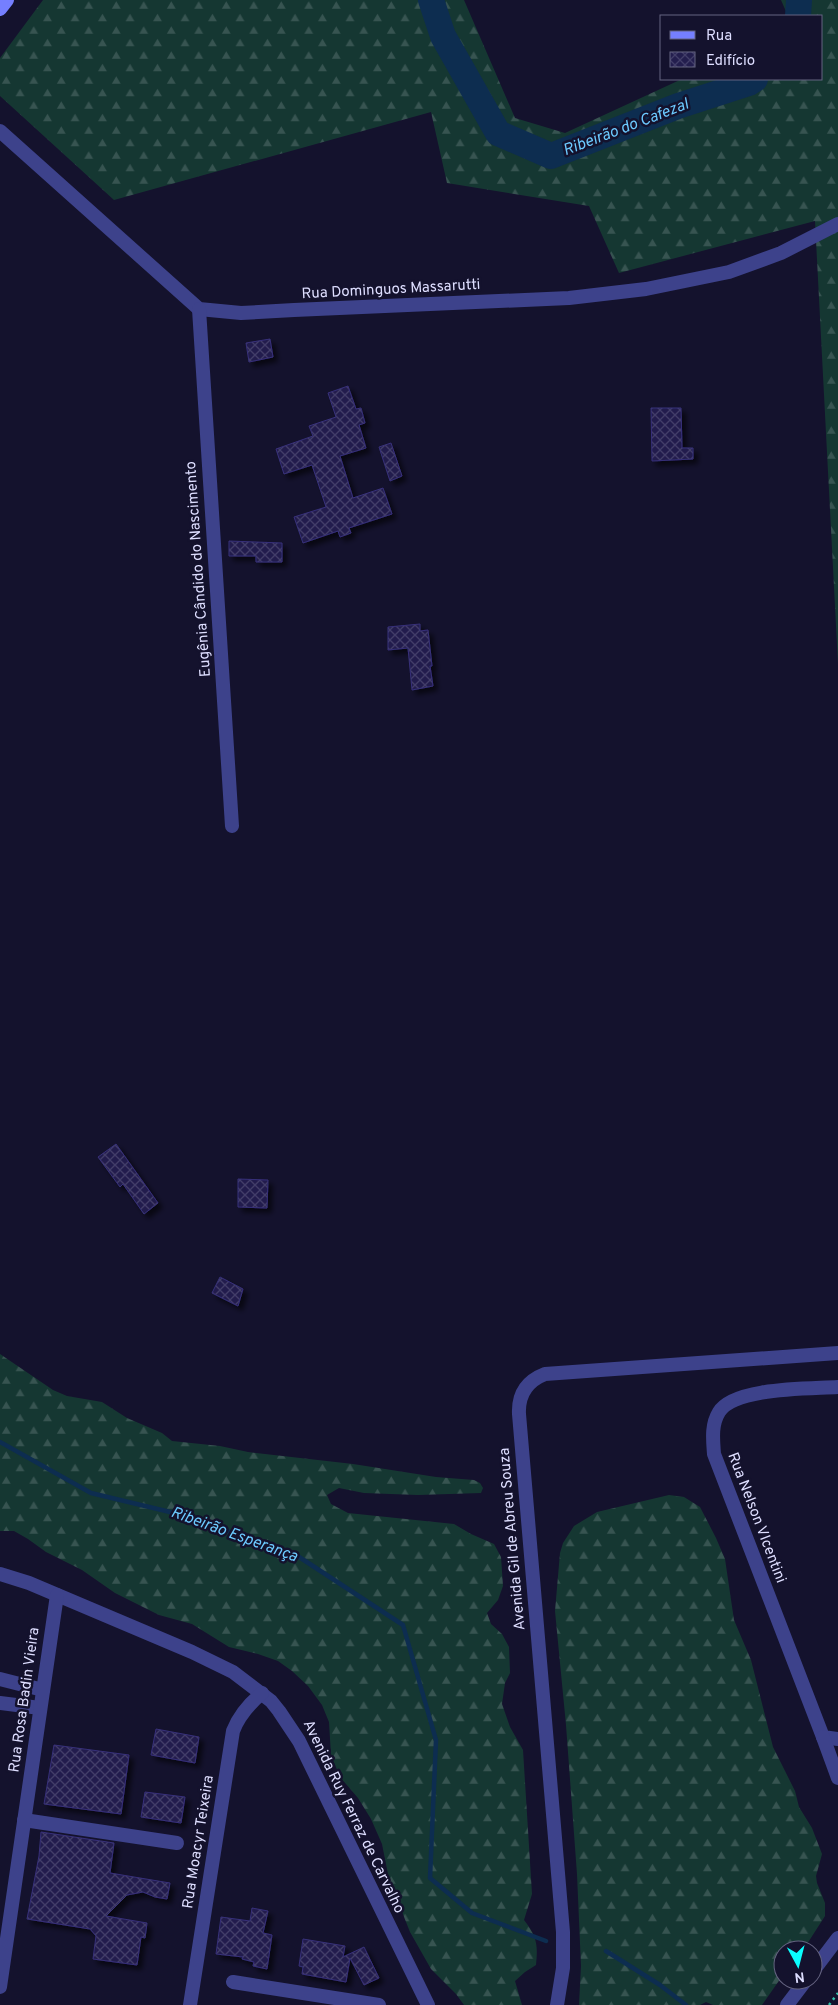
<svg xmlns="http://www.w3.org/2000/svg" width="838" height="2005" font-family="Overpass,sans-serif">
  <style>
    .forest { fill: url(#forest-firs) }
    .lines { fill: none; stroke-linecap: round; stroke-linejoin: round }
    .stream { stroke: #0d2d50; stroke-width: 4.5 }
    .river { stroke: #0d2d50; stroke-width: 26 }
    .building { fill: url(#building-cross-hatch); stroke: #37307a; filter: url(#shadow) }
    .path { stroke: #31bfa8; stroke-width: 2.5; stroke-dasharray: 2.5 4; stroke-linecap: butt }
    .minor { stroke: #3d428b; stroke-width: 14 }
    .tertiary { stroke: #3d428b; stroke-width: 14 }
    .secondary { stroke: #757fff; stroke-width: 14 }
    .labels { text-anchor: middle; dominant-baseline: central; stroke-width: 5; stroke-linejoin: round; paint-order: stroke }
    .street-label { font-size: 15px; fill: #dedeff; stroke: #14122d }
    .water-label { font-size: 16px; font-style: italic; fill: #6ccaff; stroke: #14122d }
  </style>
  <defs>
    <pattern id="forest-firs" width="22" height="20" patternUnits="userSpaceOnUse" patternTransform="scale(1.25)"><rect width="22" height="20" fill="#153732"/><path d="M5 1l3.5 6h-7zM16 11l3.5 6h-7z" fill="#375451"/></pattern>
    <pattern id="building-cross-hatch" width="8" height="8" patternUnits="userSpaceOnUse" patternTransform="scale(1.25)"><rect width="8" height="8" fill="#231e4e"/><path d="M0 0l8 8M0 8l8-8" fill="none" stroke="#423e69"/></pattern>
    <filter id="shadow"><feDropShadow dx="4.5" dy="4.5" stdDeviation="2.5" flood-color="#0009"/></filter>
  </defs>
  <rect width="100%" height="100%" fill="#14122d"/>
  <g class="forest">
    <path d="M43,0H464L515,118L565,133L682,79H822V16H788L781,0H838V664L815,221L619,273L589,206L447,183L431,112L114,200L0,96V58Z"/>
    <path d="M0,1354L53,1390L67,1396L102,1402L127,1418L162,1433L172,1441L220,1446L248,1452L353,1464L436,1477L474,1480L480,1483L483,1488L481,1493L418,1495L364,1493L339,1488L327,1495L331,1504L348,1513L454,1524L471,1534L494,1544L501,1557L503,1586L498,1600L487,1613L491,1624L502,1634L509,1647L510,1673L505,1683L502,1704L510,1727L523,1750L532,1894L524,1920C537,1937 538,1944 536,1965L525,1972L515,1981L522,2005H464L456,1994L431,1969L410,1932L389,1879L382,1844L371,1819L358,1798L340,1777L331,1755L329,1722L322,1705L308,1686L292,1671L278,1661L258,1654L229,1647L192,1624L159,1615L115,1593L82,1570L46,1552L28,1539L14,1531H0Z"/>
    <path d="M669,1495L684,1497L700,1507L716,1538L725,1559L734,1620L751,1660L773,1747L795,1791L799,1807L812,1828L822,1854L816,1876L817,1883L825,1903V1916L807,1944L801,1950H783V1975L762,2005H713L706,2002L700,2005H579L581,1966L577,1874L566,1725L555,1611L560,1553L563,1543L574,1526L597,1512Z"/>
  </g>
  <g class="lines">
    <g class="stream">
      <path d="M0,1442L91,1493L170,1512L293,1553L403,1625L436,1740L430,1878L472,1913L546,1941"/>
      <path d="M606,1951L660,1985L686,2005"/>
    </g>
    <g class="river">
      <path d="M431,0L443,36L498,133L551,156L678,106L749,83L755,79"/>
      <path d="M798,16L799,0"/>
    </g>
  </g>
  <g class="building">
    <path d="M270,339L273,357L249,362L246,343Z"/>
    <path d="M348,386L356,409L361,408L365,423L359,425L366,448L340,456L353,498L383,488L392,514L349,528L351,533L340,537L338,531L303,543L294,517L326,507L312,465L284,474L276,449L313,436L309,426L336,417L328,393Z"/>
    <path d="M651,408H681L682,448H693V459L652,461Z"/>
    <path d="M391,443L402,476L390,481L379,447Z"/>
    <path d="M229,541L282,543V562H256V556H229Z"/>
    <path d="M420,624V631L428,630L432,666H430L433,686L412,690L408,648L388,650V627Z"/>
    <path d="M116,1144L158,1203L144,1214L123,1184L120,1187L98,1157Z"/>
    <path d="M238,1179L268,1180L267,1208L238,1207Z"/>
    <path d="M220,1277L243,1289L238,1306L212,1293Z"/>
    <path d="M156,1729L199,1737L195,1763L151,1755Z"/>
    <path d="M54,1745L129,1755L121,1814L44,1804Z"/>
    <path d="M145,1792L185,1797L181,1823L141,1817Z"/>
    <path d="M41,1832L114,1843L110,1873L170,1883L167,1899L155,1897L143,1892L127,1895L106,1916L147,1923L145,1938L141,1937L137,1965L93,1959L96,1936L90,1929L27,1919L39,1856Z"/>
    <path d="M252,1908L268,1911L263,1933L272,1935L267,1969L253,1966L254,1962L242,1959L243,1957L216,1954L221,1917L250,1921Z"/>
    <path d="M303,1939L345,1946L343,1957L364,1947L379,1978L364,1985L350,1958L346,1982L302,1974L303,1967L299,1966Z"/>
  </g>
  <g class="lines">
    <path class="path" d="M829,2005L838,1993"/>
    <g class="minor">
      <path d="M0,131L199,309L241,313L294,310L569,298L646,289L729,272L781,253L838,224"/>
      <path d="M199,309L232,826"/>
      <path d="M838,1387C810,1389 734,1387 719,1412C711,1425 713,1440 714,1454L823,1737L838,1739"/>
      <path d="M0,1574L29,1583L192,1652L233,1672L271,1701L279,1711L299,1741L428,2005"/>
      <path d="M0,1679L43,1690"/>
      <path d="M0,1703L40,1708"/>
      <path d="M823,1737L838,1778"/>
      <path d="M24,1820L177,1843"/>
      <path d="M813,1971L838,1938"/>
      <path d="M233,1982L379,2005"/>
      <path d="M0,1987L57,1595"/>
      <path d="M190,2005L233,1731C239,1715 249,1704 262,1693"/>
      <path d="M787,2005L806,1980"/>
    </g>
    <path class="tertiary" d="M557,2005L563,1968V1932L519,1414C518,1394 527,1381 545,1374L838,1353"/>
    <path class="secondary" d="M0,9L7,0"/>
  </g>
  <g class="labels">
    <g class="street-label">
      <text transform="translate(391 290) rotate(-3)">Rua Dominguos Massarutti</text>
      <text transform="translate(199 569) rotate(-94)">Eugênia Cândido do Nascimento</text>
      <text transform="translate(756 1518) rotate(69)">Rua Nelson VIcentini</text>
      <text transform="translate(513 1539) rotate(-95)">Avenida Gil de Abreu Souza</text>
      <text transform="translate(25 1700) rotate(-82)">Rua Rosa Badin Vieira</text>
      <text transform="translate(353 1817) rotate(64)">Avenida Ruy Ferraz de Carvalho</text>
      <text transform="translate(199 1842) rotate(-81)">Rua Moacyr Teixeira</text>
    </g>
    <g class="water-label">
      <text transform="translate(626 128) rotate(-21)">Ribeirão do Cafezal</text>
      <text transform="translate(234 1535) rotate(20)">Ribeirão Esperança</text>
    </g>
  </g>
  <rect x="660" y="15" width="162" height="65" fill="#14122d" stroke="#656481"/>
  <rect x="670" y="31" width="25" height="8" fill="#757fff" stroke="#656481"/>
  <text x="706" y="40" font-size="15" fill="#dedeff">Rua</text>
  <rect x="670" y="52" width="25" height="15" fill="url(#building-cross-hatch)" stroke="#656481"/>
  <text x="706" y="65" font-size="15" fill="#dedeff">Edifício</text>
  <g transform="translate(798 1965) rotate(173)"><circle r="24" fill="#14122d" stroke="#656481"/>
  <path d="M0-4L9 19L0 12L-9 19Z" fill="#0afefe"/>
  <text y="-8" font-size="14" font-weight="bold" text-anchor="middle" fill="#dedeff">N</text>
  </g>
</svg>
